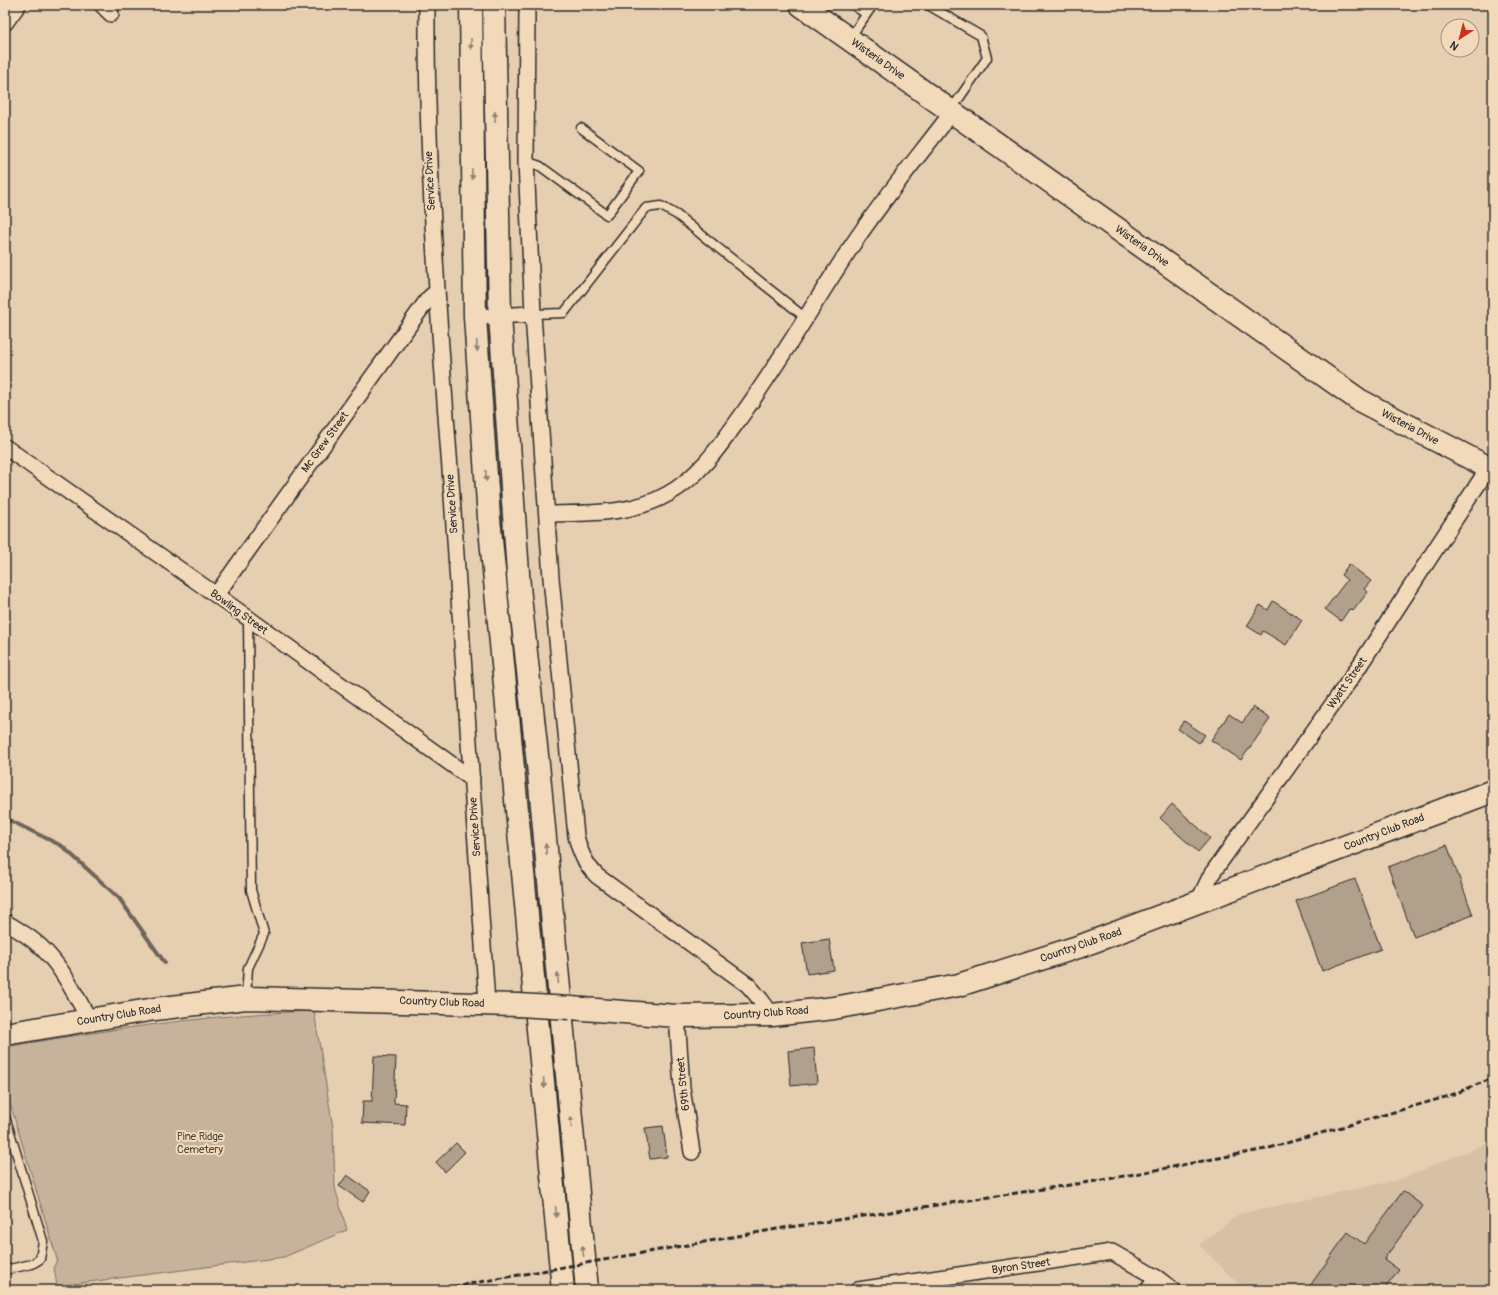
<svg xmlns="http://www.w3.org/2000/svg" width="1498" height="1295" font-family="Pangolin,sans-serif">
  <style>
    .built { fill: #d6c0a6 }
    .green { fill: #c7b39b; stroke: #796f63 }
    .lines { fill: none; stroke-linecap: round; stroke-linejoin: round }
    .stream { stroke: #6e665c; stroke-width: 4 }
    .building { fill: #b1a08c; stroke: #2b2b2b }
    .lane-casing { stroke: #2b2b2b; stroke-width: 11 }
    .street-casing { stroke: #2b2b2b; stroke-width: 18 }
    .secondary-casing { stroke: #2b2b2b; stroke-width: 25 }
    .primary-casing { stroke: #2b2b2b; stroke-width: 25 }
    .lane { stroke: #f2d9ba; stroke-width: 8 }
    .street { stroke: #f2d9ba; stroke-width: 15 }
    .secondary { stroke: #f2d9ba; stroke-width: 22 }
    .primary { stroke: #f2d9ba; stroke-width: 22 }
    .rail { stroke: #2b2b2b; stroke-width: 3; stroke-dasharray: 6 3; stroke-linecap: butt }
    .secondary-bridge-casing { stroke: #2b2b2b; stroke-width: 25; stroke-linecap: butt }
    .secondary-bridge { stroke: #f2d9ba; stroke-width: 22 }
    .oneway { fill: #8e8272 }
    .labels { text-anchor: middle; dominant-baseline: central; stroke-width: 4; stroke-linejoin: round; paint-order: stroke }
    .street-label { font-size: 11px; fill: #2b2b2b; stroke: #f2d9ba }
    .park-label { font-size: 11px; fill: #4a4641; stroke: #f2d9ba }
  </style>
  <rect width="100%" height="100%" fill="#e6ceb1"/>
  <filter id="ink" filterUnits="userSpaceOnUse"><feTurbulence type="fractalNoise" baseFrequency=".025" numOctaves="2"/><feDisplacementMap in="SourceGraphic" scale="8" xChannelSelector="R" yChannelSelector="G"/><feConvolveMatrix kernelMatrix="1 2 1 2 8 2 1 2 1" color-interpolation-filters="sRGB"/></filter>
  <g filter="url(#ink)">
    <path class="built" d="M1493,1141V1290H1245L1199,1245L1239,1214L1398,1180Z"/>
    <path class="green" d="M314,1011L333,1128L335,1188L347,1230L284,1257L57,1286L54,1267L57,1259L5,1087V1047C108,1030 209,1014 314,1011Z"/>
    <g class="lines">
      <path class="stream" d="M5,818L62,846L119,898L165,963"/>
    </g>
    <g class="building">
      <path d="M1349,564L1371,581L1364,589L1368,592L1353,611L1350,608L1341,621L1325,609L1347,580L1341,575Z"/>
      <path d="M1273,601L1302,620L1286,645L1263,631L1261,635L1247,626L1260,605L1268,610Z"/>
      <path d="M1253,707L1270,719L1241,760L1211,740L1229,714L1242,723Z"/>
      <path d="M1184,721L1205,735L1199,743L1178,729Z"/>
      <path d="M1172,804L1210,838L1198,852L1160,818Z"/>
      <path d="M1447,845L1473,915L1414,937L1388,867Z"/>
      <path d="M1355,879L1381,949L1322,971L1296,901Z"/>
      <path d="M829,939L834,970L807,974L802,943Z"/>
      <path d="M814,1048L817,1083L791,1086L788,1051Z"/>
      <path d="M374,1056L396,1057L394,1103L406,1104L405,1125L362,1123L363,1101H372Z"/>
      <path d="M663,1126L667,1157L650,1159L645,1128Z"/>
      <path d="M456,1143L465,1152L445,1172L436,1162Z"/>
      <path d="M347,1175L370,1191L363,1202L339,1186Z"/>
      <path d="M1403,1191L1423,1206L1384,1259L1399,1270L1384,1290H1307L1348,1232L1364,1244Z"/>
    </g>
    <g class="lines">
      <defs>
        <g id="lane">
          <path d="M853,5L866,14"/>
          <path d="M928,5L981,36L987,58L951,110"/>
          <path d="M849,39L873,5"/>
          <path d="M526,161L540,166L607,215L639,171L581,128"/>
          <path d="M533,314L564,313L646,208L661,206L677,215L807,319"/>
          <path d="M246,997L248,968L264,934L251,890L248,618"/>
          <path d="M5,1116L43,1241L40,1259L32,1264L5,1270"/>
        </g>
        <g id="street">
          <path d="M102,5L111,14"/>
          <path d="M427,5C426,164 439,323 451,482C463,656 475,829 487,1003"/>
          <path d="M527,5L526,161L533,314L551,578L576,836C580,852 585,864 597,876L748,985L761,1000L772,1015"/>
          <path d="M5,23L18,5"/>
          <path d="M475,317L533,314"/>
          <path d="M5,447L216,595L472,779"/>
          <path d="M547,514C589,513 631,515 668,494C700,476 721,444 742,415C781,360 814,303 851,247C882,200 919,156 953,111"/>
          <path d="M216,595L428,299L437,291"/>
          <path d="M1198,902L1211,875L1352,677L1493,461"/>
          <path d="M5,922C19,930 34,939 45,951C64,970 76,997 89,1019"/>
          <path d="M677,1016L682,1088L692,1152"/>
          <path d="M858,1290L1112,1252L1157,1278L1173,1290"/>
          <path d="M1148,1290L1157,1278"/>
        </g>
        <g id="secondary">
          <path d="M801,5L1359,400L1493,470"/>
          <path d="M570,1008L677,1016L772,1015L834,1008L959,985L1081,946L1493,791"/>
          <path d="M5,1034L155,1009L246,998L518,1005"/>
        </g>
        <g id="primary">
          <path d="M471,5L475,317L489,518L563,1290"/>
          <path d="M494,5L500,316L519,587L539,774L587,1290"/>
        </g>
      </defs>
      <use href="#lane" class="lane-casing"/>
      <use href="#street" class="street-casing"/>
      <use href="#secondary" class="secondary-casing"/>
      <use href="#primary" class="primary-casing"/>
      <use href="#lane" class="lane"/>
      <use href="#street" class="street"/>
      <use href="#secondary" class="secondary"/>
      <use href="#primary" class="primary"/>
      <path class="rail" d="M435,1290L777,1229L1103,1180L1266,1149L1449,1096L1493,1078"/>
      <defs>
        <path id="secondary-bridge" d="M518,1005L570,1008"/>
      </defs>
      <use href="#secondary-bridge" class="secondary-bridge-casing"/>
      <use href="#secondary-bridge" class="secondary-bridge"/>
    </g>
    <defs><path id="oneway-solid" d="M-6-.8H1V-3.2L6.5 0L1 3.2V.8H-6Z"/></defs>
    <g class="oneway">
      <use href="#oneway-solid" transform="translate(471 44) rotate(90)"/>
      <use href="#oneway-solid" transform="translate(495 117) rotate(-92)"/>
      <use href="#oneway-solid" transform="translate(472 174) rotate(89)"/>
      <use href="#oneway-solid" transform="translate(477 346) rotate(86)"/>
      <use href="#oneway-solid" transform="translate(486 476) rotate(86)"/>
      <use href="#oneway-solid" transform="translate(546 849) rotate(-95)"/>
      <use href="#oneway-solid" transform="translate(558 978) rotate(-95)"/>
      <use href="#oneway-solid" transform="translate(544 1083) rotate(85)"/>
      <use href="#oneway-solid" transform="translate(571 1122) rotate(-95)"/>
      <use href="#oneway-solid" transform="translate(556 1212) rotate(85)"/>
      <use href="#oneway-solid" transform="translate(583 1251) rotate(-96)"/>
    </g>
  </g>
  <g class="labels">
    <g class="street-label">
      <text transform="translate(878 59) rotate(35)">Wisteria Drive</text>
      <text transform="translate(430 181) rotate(-93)">Service Drive</text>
      <text transform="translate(1142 246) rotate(35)">Wisteria Drive</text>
      <text transform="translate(1410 427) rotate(28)">Wisteria Drive</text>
      <text transform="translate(325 442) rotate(-54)">Mc Grew Street</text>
      <text transform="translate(452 504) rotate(-94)">Service Drive</text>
      <text transform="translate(239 612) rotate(36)">Bowling Street</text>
      <text transform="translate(1347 683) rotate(-55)">Wyatt Street</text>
      <text transform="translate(475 827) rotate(-94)">Service Drive</text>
      <text transform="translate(1384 832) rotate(-21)">Country Club Road</text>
      <text transform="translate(1081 945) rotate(-19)">Country Club Road</text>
      <text transform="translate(442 1002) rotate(2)">Country Club Road</text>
      <text transform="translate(766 1013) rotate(-4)">Country Club Road</text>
      <text transform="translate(119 1015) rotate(-9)">Country Club Road</text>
      <text transform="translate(683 1084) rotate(-96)">69th Street</text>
      <text transform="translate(1021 1266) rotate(-8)">Byron Street</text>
    </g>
    <g class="park-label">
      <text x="200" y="1136">Pine Ridge<tspan x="200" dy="13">Cemetery</tspan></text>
    </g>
  </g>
  <rect width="1498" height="1295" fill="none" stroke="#f2d9ba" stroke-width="20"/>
  <rect x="10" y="10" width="1478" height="1275" fill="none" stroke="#2b2b2b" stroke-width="1.5" filter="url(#ink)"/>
  <g transform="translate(1460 38) rotate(216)"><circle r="19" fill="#f2d9ba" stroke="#a29381"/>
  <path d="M0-3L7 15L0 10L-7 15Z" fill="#c8321e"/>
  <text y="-6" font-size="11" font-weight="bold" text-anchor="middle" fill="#2b2b2b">N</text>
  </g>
</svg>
